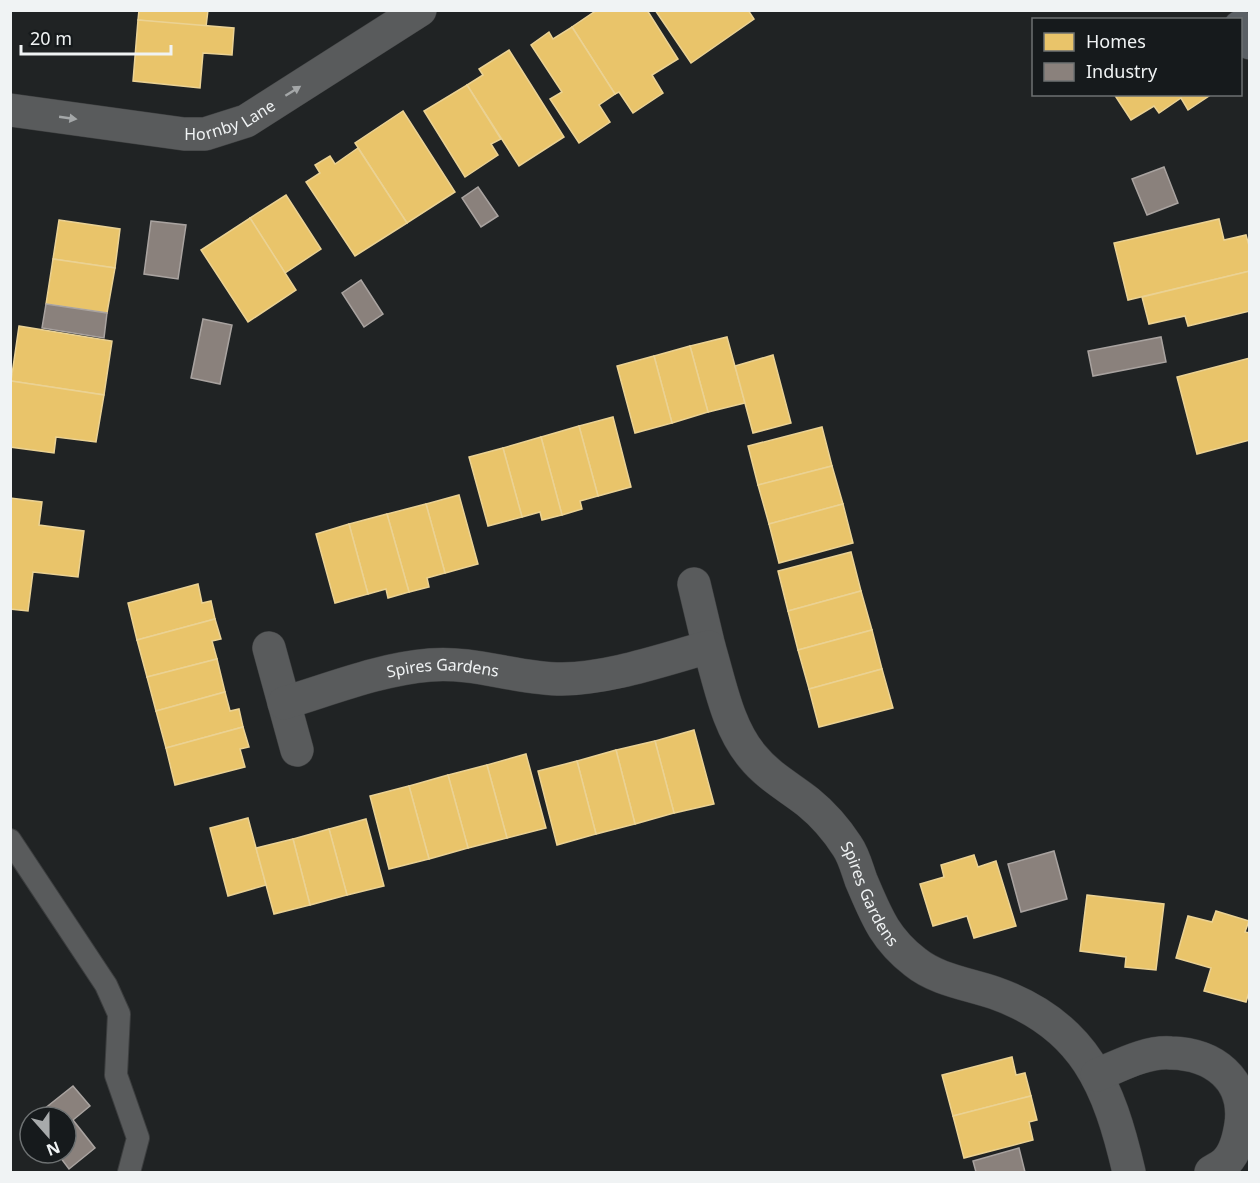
<svg xmlns="http://www.w3.org/2000/svg" width="1260" height="1183" font-family="'Noto Sans',sans-serif">
  <style>
    .homes { fill: #e9c46a; stroke: #ebd293; stroke-width: 1.5 }
    .industry { fill: #8a817c; stroke: #a9a3a0; stroke-width: 1.5 }
    .lines { fill: none; stroke-linecap: round; stroke-linejoin: round }
    .lane-casing { stroke: #3c3e3f; stroke-width: 24 }
    .street-casing { stroke: #3c3e3f; stroke-width: 34 }
    .primary-casing { stroke: #3c3e3f; stroke-width: 34 }
    .lane { stroke: #595b5c; stroke-width: 22 }
    .street { stroke: #595b5c; stroke-width: 33 }
    .primary { stroke: #5a5f64; stroke-width: 33 }
    .oneway { fill: #a4a7a8 }
    .labels { text-anchor: middle; dominant-baseline: central; stroke-width: 6; stroke-linejoin: round; paint-order: stroke }
    .street-label { font-size: 16px; fill: #f0f3f4; stroke: #161a1c }
  </style>
  <rect width="100%" height="100%" fill="#202324"/>
  <g class="homes">
    <path d="M139,10H208L206,27L138,20Z"/>
    <path d="M597,10H647L678,59L652,75L663,93L633,113L619,92L615,94L572,27Z"/>
    <path d="M655,10H748L754,19L691,63Z"/>
    <path d="M138,20L234,28L232,55L203,53L200,88L133,81Z"/>
    <path d="M572,27L615,94L599,105L610,122L579,143L550,99L562,92L531,45L549,32L553,39Z"/>
    <path d="M509,50L564,137L519,166L467,85L483,75L479,69Z"/>
    <path d="M467,85L501,139L491,144L498,155L465,177L424,111Z"/>
    <path d="M1114,94H1212L1188,110L1181,98L1159,113L1154,106L1131,120Z"/>
    <path d="M403,111L455,192L407,223L355,143Z"/>
    <path d="M358,148L407,223L355,256L306,182L320,173L315,165L330,156L335,164Z"/>
    <path d="M286,195L321,249L285,273L250,218Z"/>
    <path d="M250,218L296,290L248,322L201,250Z"/>
    <path d="M1219,219L1224,240L1246,235L1250,249V271L1128,300L1114,243Z"/>
    <path d="M59,220L120,229L115,268L53,259Z"/>
    <path d="M53,259L115,268L107,313L46,304Z"/>
    <path d="M1250,271V311L1188,326L1185,316L1149,324L1142,297Z"/>
    <path d="M19,326L112,341L104,395L11,381Z"/>
    <path d="M727,337L745,403L708,412L690,346Z"/>
    <path d="M690,346L708,412L672,423L654,356Z"/>
    <path d="M773,355L791,423L753,433L735,366Z"/>
    <path d="M654,356L672,423L635,433L617,366Z"/>
    <path d="M1250,358V440L1197,454L1177,377Z"/>
    <path d="M11,381L104,395L96,442L56,437L54,453L10,447Z"/>
    <path d="M613,417L631,487L598,496L579,426Z"/>
    <path d="M579,426L598,496L580,501L582,509L562,515L541,437Z"/>
    <path d="M822,427L832,466L758,485L748,446Z"/>
    <path d="M541,437L562,515L542,520L540,512L522,517L503,448Z"/>
    <path d="M503,448L522,517L488,526L469,457Z"/>
    <path d="M832,466L843,504L769,524L758,485Z"/>
    <path d="M459,495L478,564L445,573L426,504Z"/>
    <path d="M10,498L42,502L39,525L84,531L78,577L33,572L28,611L10,609Z"/>
    <path d="M426,504L445,573L427,578L429,587L409,592L387,514Z"/>
    <path d="M843,504L853,543L779,563L769,524Z"/>
    <path d="M387,514L409,592L388,598L386,589L368,594L349,524Z"/>
    <path d="M349,524L368,594L335,603L316,534Z"/>
    <path d="M851,552L861,591L788,611L778,571Z"/>
    <path d="M198,584L202,603L211,601L215,619L137,640L128,603Z"/>
    <path d="M861,591L872,630L798,650L788,611Z"/>
    <path d="M215,619L221,639L212,641L217,659L147,677L137,640Z"/>
    <path d="M872,630L882,669L809,689L798,650Z"/>
    <path d="M217,659L225,692L156,711L147,677Z"/>
    <path d="M882,669L893,708L819,727L809,689Z"/>
    <path d="M225,692L230,711L239,709L243,727L166,748L156,711Z"/>
    <path d="M243,727L249,747L240,749L245,767L175,785L166,748Z"/>
    <path d="M694,730L714,804L674,813L655,741Z"/>
    <path d="M655,741L674,813L635,824L616,750Z"/>
    <path d="M616,750L635,824L596,834L577,761Z"/>
    <path d="M526,754L546,828L507,838L487,765Z"/>
    <path d="M577,761L596,834L557,845L538,771Z"/>
    <path d="M487,765L507,838L468,848L448,775Z"/>
    <path d="M448,775L468,848L429,859L409,786Z"/>
    <path d="M409,786L429,859L389,869L370,796Z"/>
    <path d="M248,818L266,885L228,896L210,828Z"/>
    <path d="M366,819L384,886L347,895L329,829Z"/>
    <path d="M329,829L347,895L310,905L293,839Z"/>
    <path d="M293,839L310,905L274,914L256,848Z"/>
    <path d="M974,855L978,867L996,861L1016,926L974,938L967,916L933,926L920,884L944,877L941,865Z"/>
    <path d="M1087,895L1164,904L1156,970L1125,967L1126,957L1080,951Z"/>
    <path d="M1216,911L1249,921L1245,932L1250,933V989L1246,1002L1204,991L1211,968L1176,958L1188,916L1212,922Z"/>
    <path d="M1012,1057L1016,1075L1025,1073L1031,1096L953,1116L942,1075Z"/>
    <path d="M1031,1096L1037,1120L1029,1122L1033,1140L964,1158L953,1116Z"/>
  </g>
  <g class="industry">
    <path d="M1164,167L1178,203L1147,215L1132,179Z"/>
    <path d="M478,187L498,216L481,227L462,198Z"/>
    <path d="M151,221L186,225L178,279L144,274Z"/>
    <path d="M361,280L383,314L364,327L342,293Z"/>
    <path d="M46,304L107,313L104,338L42,328Z"/>
    <path d="M203,319L232,325L220,384L191,378Z"/>
    <path d="M1161,337L1166,362L1093,376L1088,351Z"/>
    <path d="M1054,851L1067,899L1021,912L1008,864Z"/>
    <path d="M73,1086L90,1106L73,1120L95,1148L69,1169L57,1153H66V1117H34Z"/>
    <path d="M1019,1148L1025,1172H976L973,1161Z"/>
  </g>
  <g class="lines">
    <defs>
      <path id="lane" d="M10,840L106,985L119,1014L116,1075L138,1138L129,1172"/>
      <g id="street">
        <path id="s1" d="M10,110L184,134H205L246,121L420,10"/>
        <path d="M694,584L709,647"/>
        <path d="M269,648L297,750"/>
        <path id="s2" d="M284,703C331,689 380,669 430,665C474,661 518,679 562,679C612,678 661,660 709,647C720,683 727,726 752,756C768,776 789,787 808,802C824,815 836,829 847,846C854,856 857,869 861,880C876,915 884,938 915,962C937,980 969,984 995,993C1085,1025 1109,1086 1129,1172"/>
        <path d="M1097,1075C1119,1066 1146,1051 1171,1053C1213,1054 1247,1079 1241,1124C1239,1137 1236,1152 1226,1162C1222,1166 1216,1169 1211,1172"/>
      </g>
      <path id="primary" d="M1240,27L1250,43"/>
    </defs>
    <use href="#lane" class="lane-casing"/>
    <use href="#street" class="street-casing"/>
    <use href="#primary" class="primary-casing"/>
    <use href="#lane" class="lane"/>
    <use href="#street" class="street"/>
    <use href="#primary" class="primary"/>
  </g>
  <defs><path id="oneway-solid" d="M-6-.8H1V-3.2L6.5 0L1 3.2V.8H-6Z" transform="scale(1.5)"/></defs>
  <g class="oneway">
    <use href="#oneway-solid" transform="translate(293 91) rotate(-32)"/>
    <use href="#oneway-solid" transform="translate(68 118) rotate(8)"/>
  </g>
  <g class="labels">
    <g class="street-label">
      <text stroke="none"><textPath href="#s1" startOffset="224">Hornby Lane</textPath></text>
      <text stroke="none"><textPath href="#s2" startOffset="164">Spires Gardens</textPath></text>
      <text stroke="none"><textPath href="#s2" startOffset="738">Spires Gardens</textPath></text>
    </g>
  </g>
  <rect width="1260" height="1183" fill="none" stroke="#f0f3f4" stroke-width="24"/>
  <rect x="1032" y="18" width="210" height="78" fill="#161a1c" stroke="#6d7172" stroke-width="1.5"/>
  <rect x="1044" y="33" width="30" height="18" fill="#e9c46a" stroke="#6d7172" stroke-width="1.5"/>
  <text x="1086" y="48" font-size="18" fill="#f0f3f4">Homes</text>
  <rect x="1044" y="63" width="30" height="18" fill="#8a817c" stroke="#6d7172" stroke-width="1.5"/>
  <text x="1086" y="78" font-size="18" fill="#f0f3f4">Industry</text>
  <g transform="translate(48 1135) rotate(159)"><circle r="28" fill="#161a1c" stroke="#6d7172" stroke-width="1.5"/>
  <path d="M0-4.5L10 22L0 15L-10 22Z" fill="#a7aaab"/>
  <text y="-9" font-size="16" font-weight="bold" text-anchor="middle" fill="#f0f3f4">N</text>
  </g>
  <path d="M21 45v9h150v-9" fill="none" stroke="#f0f3f4" stroke-width="3"/>
  <text x="30" y="45" font-size="18" fill="#f0f3f4" stroke="#161a1c" stroke-width="4.5" paint-order="stroke">20 m</text>
</svg>
